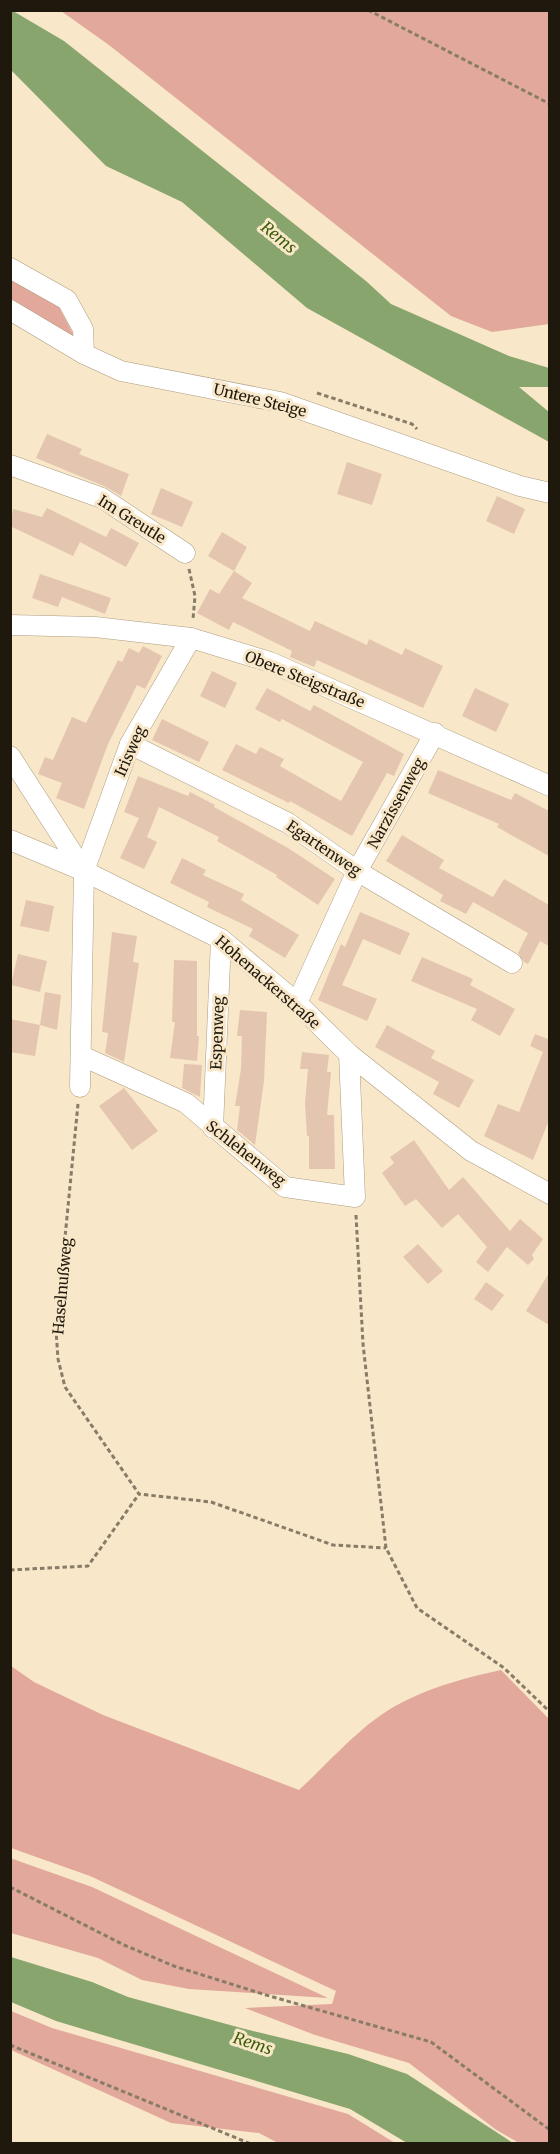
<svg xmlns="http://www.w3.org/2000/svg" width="560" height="2154" font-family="Merriweather,serif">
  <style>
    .green { fill: #e1a89b }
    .water { fill: #88a56e }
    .building { fill: #e4c6b0 }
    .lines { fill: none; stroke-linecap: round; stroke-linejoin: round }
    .minor-casing { stroke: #ad9d80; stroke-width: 21 }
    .path { stroke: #887c68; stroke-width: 3; stroke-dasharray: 4.5 3; stroke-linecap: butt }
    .minor { stroke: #fff; stroke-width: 20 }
    .labels { text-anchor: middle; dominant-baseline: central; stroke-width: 6; stroke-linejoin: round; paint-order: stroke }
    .street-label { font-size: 15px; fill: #1e180d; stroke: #f8e7c8 }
    .water-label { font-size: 16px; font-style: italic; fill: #3a5c08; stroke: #f8e7c8 }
  </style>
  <rect width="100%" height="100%" fill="#f8e7c8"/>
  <g class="green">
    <path d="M61,11H549V324L492,332L451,316L109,45Z"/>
    <path d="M11,273L59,307L81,349L11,304Z"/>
    <path d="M11,1666L34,1682L103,1715L299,1790C333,1759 366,1718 409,1699C438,1685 469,1677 501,1670L549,1719V2143H519L495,2129L409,2063L315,2035L245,2008L332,2004L336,1991L90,1876L11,1848Z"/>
    <path d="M10,1858L92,1887L328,1998L189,1989L142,1980L98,1958L11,1933Z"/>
    <path d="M11,2011L52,2028L348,2114L395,2143H278L259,2133L171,2123L11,2050Z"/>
  </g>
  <g class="water">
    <path d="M13,11L64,41L366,281L391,304L509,356L549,368V387H519L549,412V442L307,308L182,202L106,166L11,70L10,11Z"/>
    <path d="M11,1957L92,1982L128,1997L241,2028L348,2054L407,2074L513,2143H407L350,2109L56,2021L11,2002Z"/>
  </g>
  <g class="building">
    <path d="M47,434L82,449L79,454L129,474L121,496L106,487L36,458Z"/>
    <path d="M347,462L382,474L372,505L337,494Z"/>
    <path d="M161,488L193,502L182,527L151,514Z"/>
    <path d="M497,496L525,509L514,534L486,521Z"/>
    <path d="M47,508L106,537L111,528L139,543L126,567L80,542L73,556L10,526L13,509L42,517Z"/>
    <path d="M222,532L247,547L234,571L208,556Z"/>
    <path d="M234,571L252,583L242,598L310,631L315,621L367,645L369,639L402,655L405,648L443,666L423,708L317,660L314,667L290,657L292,651L233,622L229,630L197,613L210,589L219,594Z"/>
    <path d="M40,574L111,598L105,614L62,597L58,607L32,598Z"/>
    <path d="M143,646L162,656L145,689L137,685L108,744L84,809L56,798L62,783L38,774L45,757L53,760L72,717L86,723L118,660L122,662L129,648L139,653Z"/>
    <path d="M212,671L237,683L225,708L200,696Z"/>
    <path d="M267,688L310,711L314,705L404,754L394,776L387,773L352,836L290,801L289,803L222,770L236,744L256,754L260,747L284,759L280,766L341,801L363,762L282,719L280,722L255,709Z"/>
    <path d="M475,688L509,704L496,732L462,716Z"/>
    <path d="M162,719L209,742L199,762L152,740Z"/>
    <path d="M438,770L511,800L515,793L549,811V856L497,827L499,824L428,793Z"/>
    <path d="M138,776L188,796L190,792L215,805L214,807L288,848L335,879L318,905L276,877L277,875L217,841L219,837L159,807L147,837L157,842L144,869L120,858L139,818L124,812Z"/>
    <path d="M402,835L444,860L439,868L493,897L504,879L549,905V946L540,941L528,964L524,962L518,953L528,933L473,902L466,914L440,901L443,895L386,861Z"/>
    <path d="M182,858L206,870L203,875L244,894L241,900L299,935L285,958L249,936L253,929L207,907L209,902L170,883Z"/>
    <path d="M26,900L54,906L49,932L20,926Z"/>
    <path d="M360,912L410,933L400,955L363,939L342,985L377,999L367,1021L318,1000L341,944L345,947Z"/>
    <path d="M112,932L137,936L133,962L139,963L124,1062L105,1053L108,1033L102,1032Z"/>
    <path d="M18,954L47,961L40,992L11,985Z"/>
    <path d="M422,957L473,979L470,985L515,1009L500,1036L471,1020L477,1009L411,981Z"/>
    <path d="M174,960L197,961V1036H199L197,1061L170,1058L175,1022H172Z"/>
    <path d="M45,992L61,995L57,1030L40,1025Z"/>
    <path d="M240,1010L267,1012L264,1081L255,1145L237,1130L240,1106H235L241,1069L242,1036H237Z"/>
    <path d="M10,1019L40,1025L35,1056L10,1052Z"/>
    <path d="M387,1025L435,1051L431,1058L474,1080L459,1108L433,1094L439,1082L375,1047Z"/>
    <path d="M535,1034L548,1039L549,1037V1120L533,1160L484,1136L498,1104L519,1112L543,1052L530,1046Z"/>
    <path d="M302,1052L329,1055L327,1072H331L327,1115H334L335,1169H309V1136H307L305,1103L308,1069H300Z"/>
    <path d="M184,1064L202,1065L200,1097L182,1088Z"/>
    <path d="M124,1088L158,1131L132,1150L99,1106Z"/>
    <path d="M414,1140L449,1190L463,1177L510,1231L520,1219L543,1239L532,1255L534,1259L528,1265L507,1247L488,1272L476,1262L487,1247L458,1214L442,1228L416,1199L405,1206L382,1173L394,1163L390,1157Z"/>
    <path d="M418,1244L443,1271L428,1284L403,1257Z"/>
    <path d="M549,1273V1325L526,1311Z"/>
    <path d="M486,1282L504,1295L492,1311L474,1299Z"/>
  </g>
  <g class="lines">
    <defs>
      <g id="minor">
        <path d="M10,268L67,300L83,329L84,354"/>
        <path d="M10,310L84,354L121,371L280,402L520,486L550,493"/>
        <path d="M10,465L102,498L185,553"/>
        <path d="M10,625L95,627L191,638L270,662L550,786"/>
        <path d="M130,744L288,823L357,871L512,963"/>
        <path d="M10,756L84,871"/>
        <path d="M10,840L84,871L221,939L297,1003L349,1054L471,1151L550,1194"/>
        <path d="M297,1003L357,871L435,733"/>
        <path d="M82,1056L186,1103L285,1187L355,1197L349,1054"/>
        <path d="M80,1087L84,871L130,744L191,638"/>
        <path d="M213,1128L221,939"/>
      </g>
    </defs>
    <use href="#minor" class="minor-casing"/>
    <g class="path">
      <path d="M368,10L550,104"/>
      <path d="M317,393L412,424L417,429"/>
      <path d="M189,569L195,596L193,619"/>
      <path d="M78,1104L56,1330L58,1359L65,1387L139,1494L211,1502L333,1545L386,1548"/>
      <path d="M356,1215L363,1344L386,1548L417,1608L504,1668L550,1712"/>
      <path d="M10,1570L88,1566L139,1494"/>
      <path d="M10,1887L124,1945L174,1966L266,1995L431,2042L550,2130"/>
      <path d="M10,2045L251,2144"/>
    </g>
    <use href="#minor" class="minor"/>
  </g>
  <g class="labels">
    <g class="street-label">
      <text transform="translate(260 400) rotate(14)">Untere Steige</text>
      <text transform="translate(132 519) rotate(32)">Im Greutle</text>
      <text transform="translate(305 679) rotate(22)">Obere Steigstraße</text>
      <text transform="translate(130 751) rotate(-66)">Irisweg</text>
      <text transform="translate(396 803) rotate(-61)">Narzissenweg</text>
      <text transform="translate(324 848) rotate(34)">Egartenweg</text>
      <text transform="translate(268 982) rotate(41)">Hohenackerstraße</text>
      <text transform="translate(217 1033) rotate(-88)">Espenweg</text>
      <text transform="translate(246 1153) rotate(38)">Schlehenweg</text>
      <text transform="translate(62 1286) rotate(-85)">Haselnußweg</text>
    </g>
    <g class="water-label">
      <text transform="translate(279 237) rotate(39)">Rems</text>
      <text transform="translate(253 2043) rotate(18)">Rems</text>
    </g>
  </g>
  <rect width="560" height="2154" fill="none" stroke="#1e180d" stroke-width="24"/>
</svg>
